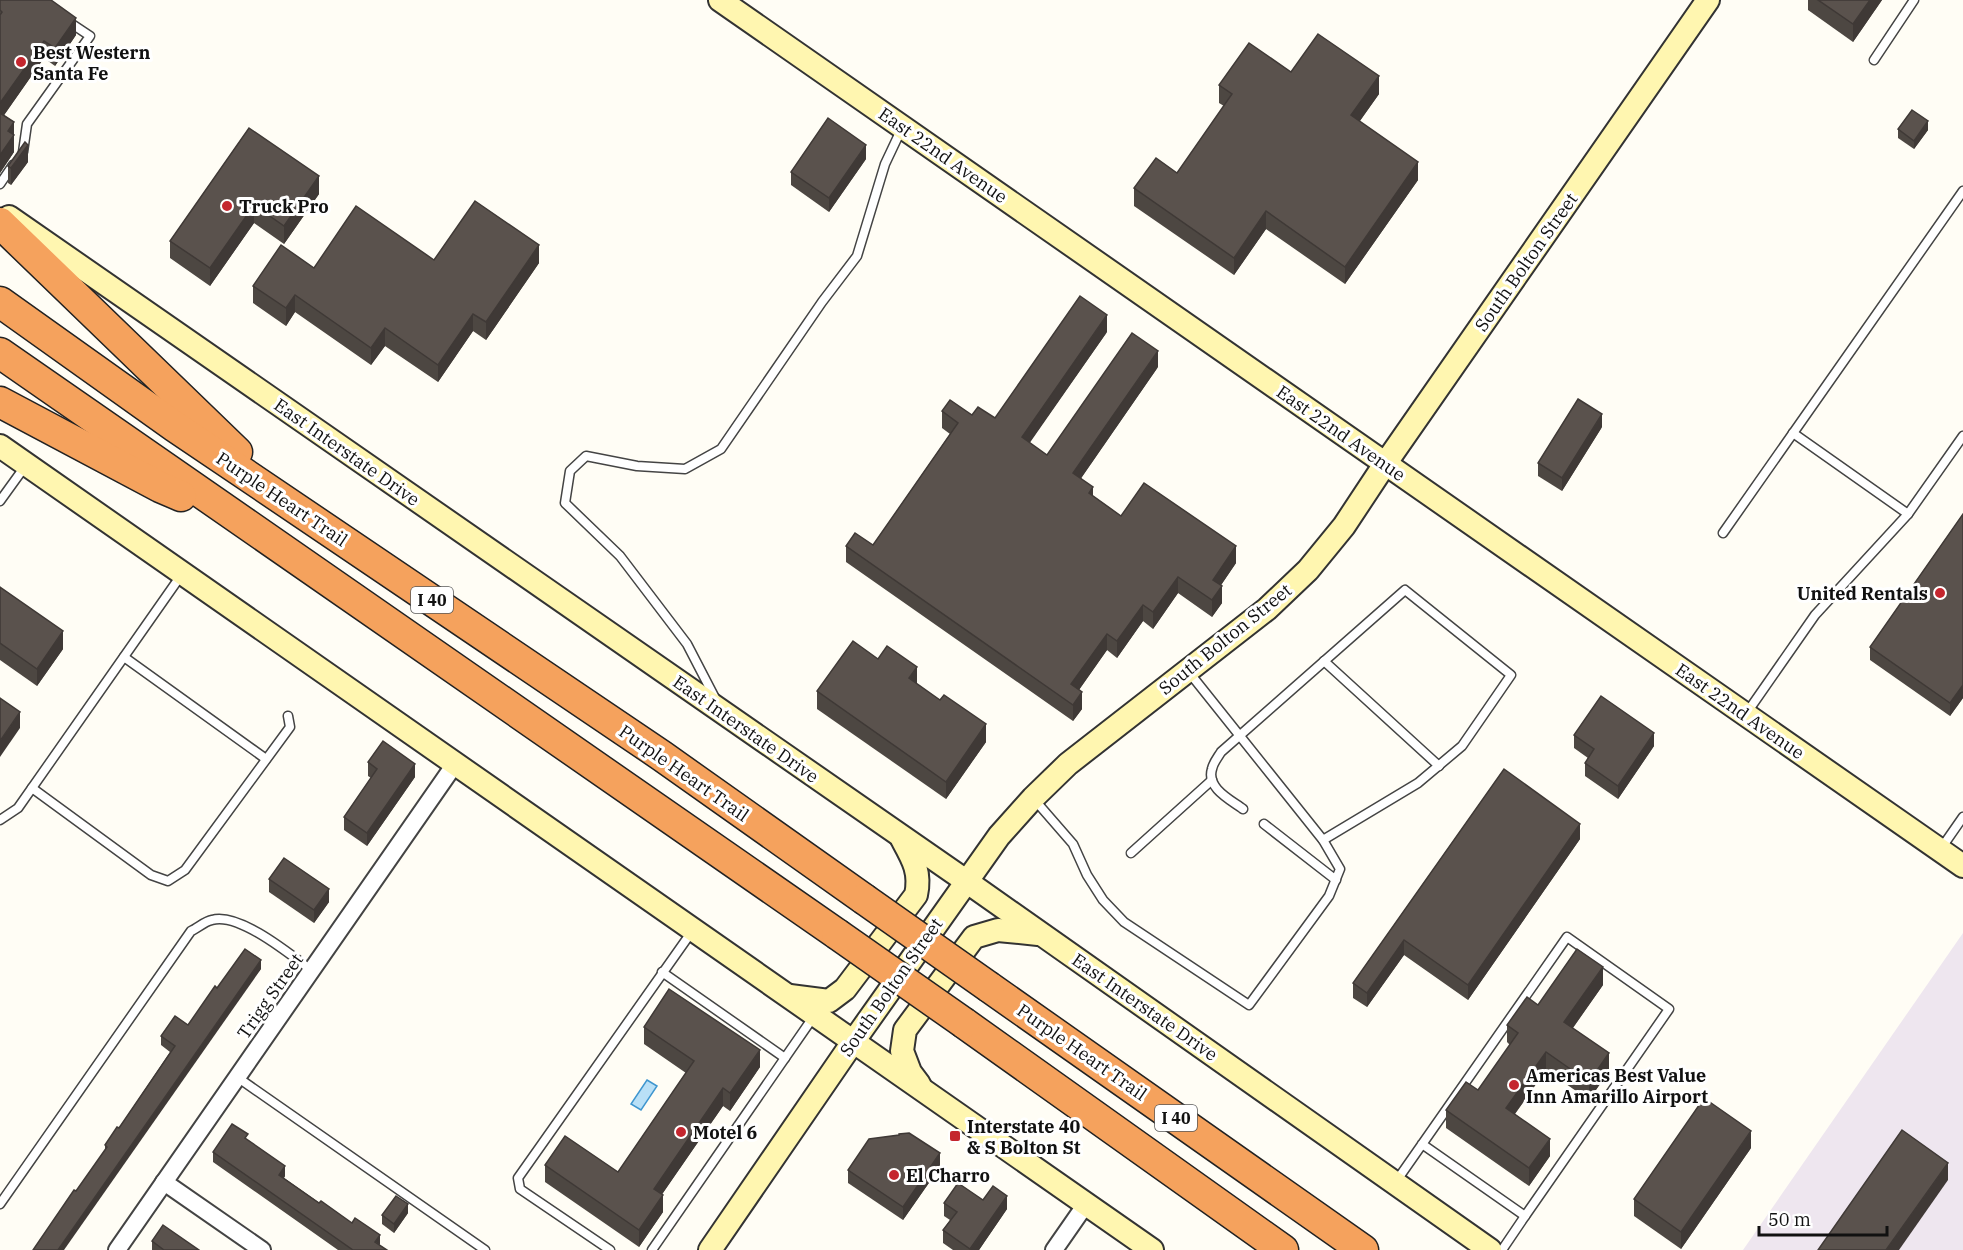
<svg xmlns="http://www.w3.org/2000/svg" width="1963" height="1250" font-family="'IBM Plex Serif',serif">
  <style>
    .industrial { fill: #eee6ef }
    .water { fill: #b9e0f7; stroke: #3f96cf; stroke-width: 1.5 }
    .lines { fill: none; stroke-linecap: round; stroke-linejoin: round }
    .lane-casing { stroke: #444; stroke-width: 11 }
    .street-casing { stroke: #444; stroke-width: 20 }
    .secondary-casing { stroke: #333; stroke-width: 26 }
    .highway-casing { stroke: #222; stroke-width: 33 }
    .lane { stroke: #fff; stroke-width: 8 }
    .street { stroke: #fff; stroke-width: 16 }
    .secondary { stroke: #fff6b0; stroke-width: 22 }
    .highway { stroke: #f5a25d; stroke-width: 30 }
    .highway-bridge-casing { stroke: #222; stroke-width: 33; stroke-linecap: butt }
    .highway-bridge { stroke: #f5a25d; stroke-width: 30 }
    .wall { fill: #4d4742 }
    .shaded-wall { fill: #3f3936 }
    .building { fill: #5a524d; stroke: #3f3936; stroke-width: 1.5 }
    .poi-dot { fill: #c4262e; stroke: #fff; stroke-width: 2 }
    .labels { text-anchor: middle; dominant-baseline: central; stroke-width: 6; stroke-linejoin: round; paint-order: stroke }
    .shield { fill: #fff; stroke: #585858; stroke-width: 1.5 }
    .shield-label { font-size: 16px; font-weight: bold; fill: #111 }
    .poi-label { font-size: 18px; font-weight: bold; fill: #111; stroke: #fff; text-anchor: start }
    .street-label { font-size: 18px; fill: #111; stroke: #fff }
  </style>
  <rect width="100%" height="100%" fill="#fffdf5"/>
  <path class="industrial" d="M1963,933V1250H1743Z"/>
  <path class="water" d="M647,1080L657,1086L641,1110L631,1104Z"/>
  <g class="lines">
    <defs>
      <g id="lane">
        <path d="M1874,60L1914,0"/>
        <path d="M23,152L27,124L90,36L69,22"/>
        <path d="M0,184L13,165"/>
        <path d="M1793,433L1908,514"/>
        <path d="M0,501L26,465"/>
        <path d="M1723,533L1963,191"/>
        <path d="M124,657L266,759"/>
        <path d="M1324,661L1439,766"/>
        <path d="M715,698L687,644L620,556L565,503L570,471L586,456L637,466L685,469L721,449L822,302L857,256L885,164L902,128"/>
        <path d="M1746,714L1815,615L1908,514L1963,436"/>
        <path d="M32,788L151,875L168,881L185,870L290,727L288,716"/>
        <path d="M1033,798L1073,844L1087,875L1103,900L1124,922L1249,1005L1329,896L1340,869L1323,840L1188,671"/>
        <path d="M1243,809C1231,800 1206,788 1212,769C1213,763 1218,757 1221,752L1405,590L1511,675L1462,746L1418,783L1323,840"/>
        <path d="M0,820L18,808L182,574"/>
        <path d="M1264,824L1336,880"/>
        <path d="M1940,850L1963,817"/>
        <path d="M1131,853L1212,780"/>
        <path d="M662,972L785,1058"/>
        <path d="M237,1077L485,1250"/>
        <path d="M1395,1183L1567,937L1669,1009L1525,1216L1422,1144"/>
        <path d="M0,1204L191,931C198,928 205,921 212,920C239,912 291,955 311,970"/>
        <path d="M610,1250L520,1189L518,1178L693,930"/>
        <path d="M652,1250L814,1016"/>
        <path d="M1502,1250L1525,1216"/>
      </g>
      <g id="street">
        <path d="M164,1182L262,1250"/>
        <path d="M117,1250L455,764"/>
        <path d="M1054,1250L1086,1204"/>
      </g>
      <g id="secondary">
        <path d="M720,0L1963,866"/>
        <path d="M9,217L966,881L1490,1250"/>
        <path d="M0,446L1152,1250"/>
        <path d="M790,996L829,1001L845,989L916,895C921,872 913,859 902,839"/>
        <path d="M919,1084L910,1072L902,1051L905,1030L974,937L998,930L1038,934"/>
        <path d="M710,1250L853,1042L999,836L1033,798L1068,764L1267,609L1308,570L1344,526L1385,464L1708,0"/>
      </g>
      <g id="highway">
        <path d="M0,223L237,452"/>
        <path d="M0,302L174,426L662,756L864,899"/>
        <path d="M0,353L837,934"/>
        <path d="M0,402L160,487L181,496"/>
        <path d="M989,987L1363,1250"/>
        <path d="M964,1023L1283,1250"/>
      </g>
    </defs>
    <use href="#lane" class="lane-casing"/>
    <use href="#street" class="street-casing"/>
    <use href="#secondary" class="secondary-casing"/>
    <use href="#highway" class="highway-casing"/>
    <use href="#lane" class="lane"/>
    <use href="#street" class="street"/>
    <use href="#secondary" class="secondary"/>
    <use href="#highway" class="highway"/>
    <defs>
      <g id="highway-bridge">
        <path d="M864,899L989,987"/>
        <path d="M837,934L964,1023"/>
      </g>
    </defs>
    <use href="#highway-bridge" class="highway-bridge-casing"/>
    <use href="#highway-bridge" class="highway-bridge"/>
  </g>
  <g class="wall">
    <path d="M0,0L76,35L55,66L44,58L4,115L14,122V152L0,173Z"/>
    <path d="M1808,0H1882L1853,42L1808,10Z"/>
    <path d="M1291,72L1379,94L1360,121L1418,180L1345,284L1266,229L1234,275L1134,206V188L1177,173L1224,106L1219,103V85Z"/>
    <path d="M249,128L319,194L284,244L254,223L210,286L170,258V241Z"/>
    <path d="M1898,129L1928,130L1914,149L1898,138Z"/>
    <path d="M866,159L829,212L791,185V172Z"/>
    <path d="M28,162L11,185L8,183V166Z"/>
    <path d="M434,260L539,263L486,340L473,331L438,382L385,346L371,365L295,312L286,326L253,303V286L314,268Z"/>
    <path d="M1107,332L1029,443L1047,455L1158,367L1081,478L1093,496L1121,516L1236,563L1221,585L1222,603L1212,617L1178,593L1153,629L1143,621L1117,658L1107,650L1079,690L1082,709L1073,721L846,562V546L873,545L950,434L942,428V411L995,418Z"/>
    <path d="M1602,427L1562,491L1538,476V463Z"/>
    <path d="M1963,514V698L1950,716L1870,660V647Z"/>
    <path d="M0,587L63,649L37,686L0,660Z"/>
    <path d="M878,659L917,684L986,742L946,799L817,709V691Z"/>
    <path d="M1574,735L1654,746L1618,799L1585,776V763L1588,758L1574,748Z"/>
    <path d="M368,762L415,777L367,846L344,830V817L371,778L368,776Z"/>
    <path d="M1504,769L1580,839L1468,1000L1404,955L1367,1007L1353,998V983Z"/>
    <path d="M269,879L329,902L314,923L269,892Z"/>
    <path d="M261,969L76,1191L105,1151V1145L119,1128L170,1052L161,1045V1036L188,1025L217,988Z"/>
    <path d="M1603,985L1573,1028L1609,1071L1589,1100L1546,1070L1515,1114L1550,1156L1529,1186L1446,1128V1110L1478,1090L1510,1045L1507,1042V1025L1538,1005Z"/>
    <path d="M644,1027L760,1067L730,1111L723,1106L662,1194L663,1212L639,1247L545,1182V1165L618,1172L686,1073L644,1044Z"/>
    <path d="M248,1140L285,1176L284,1178L387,1250H338L213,1162V1152Z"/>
    <path d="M1751,1148L1681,1249L1634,1216V1199Z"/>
    <path d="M940,1167L903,1220L848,1183V1170Z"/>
    <path d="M983,1200L1007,1209L979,1250H953L943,1243V1230L950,1220L944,1216V1203Z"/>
    <path d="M408,1213L394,1233L382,1224V1215Z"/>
    <path d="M152,1241L199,1250H152Z"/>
  </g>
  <g class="shaded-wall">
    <path d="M1870,0H1882L1853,42V24Z"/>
    <path d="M76,18V35L55,66V48Z"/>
    <path d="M44,41V58L0,121V103Z"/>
    <path d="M1379,76V94L1351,133V115Z"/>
    <path d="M1928,121V130L1914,149V141Z"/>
    <path d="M14,122V152L0,173V155L8,131Z"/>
    <path d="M28,145V162L11,185V168Z"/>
    <path d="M866,145V159L829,212V198Z"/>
    <path d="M1418,162V180L1345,284V267Z"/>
    <path d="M319,176V194L284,244V226Z"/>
    <path d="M254,205V223L210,286V268Z"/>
    <path d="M1266,211V229L1234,275V258Z"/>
    <path d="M539,245V263L486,340V322Z"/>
    <path d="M295,295V312L286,326V308Z"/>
    <path d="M473,314V331L438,382V365Z"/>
    <path d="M1107,315V332L1022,454V437Z"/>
    <path d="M385,328V346L371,365V348Z"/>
    <path d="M1158,351V367L1073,490V473Z"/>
    <path d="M1602,414V427L1562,491V478Z"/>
    <path d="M1093,487V504L1089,493Z"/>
    <path d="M1236,546V563L1213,597V580Z"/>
    <path d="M1178,577V593L1153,629V612Z"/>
    <path d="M1222,586V603L1212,617V600Z"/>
    <path d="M1143,605V621L1117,658V641Z"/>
    <path d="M63,631V649L37,686V669Z"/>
    <path d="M1107,634V650L1071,701V684Z"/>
    <path d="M917,667V684L909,678Z"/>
    <path d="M1963,685V698L1950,716V703Z"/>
    <path d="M1082,692V709L1073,721V705Z"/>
    <path d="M20,712V728L0,757V741Z"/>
    <path d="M986,724V742L946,799V782Z"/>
    <path d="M1654,733V746L1618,799V786Z"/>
    <path d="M415,764V777L367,846V833Z"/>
    <path d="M1580,824V839L1468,1000V985Z"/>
    <path d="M329,889V902L314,923V910Z"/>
    <path d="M1404,940V955L1367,1007V993Z"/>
    <path d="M261,960V969L64,1250H58Z"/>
    <path d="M1603,967V985L1564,1040V1022Z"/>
    <path d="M760,1050V1067L730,1111V1093Z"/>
    <path d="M1546,1052V1070L1506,1126V1108Z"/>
    <path d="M1609,1053V1071L1589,1100V1082Z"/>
    <path d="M723,1088V1106L654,1206V1189Z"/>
    <path d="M1751,1131V1148L1681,1249V1232Z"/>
    <path d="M1550,1139V1156L1529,1186V1168Z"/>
    <path d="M940,1153V1167L903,1220V1207Z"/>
    <path d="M1948,1163V1180L1899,1250H1886Z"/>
    <path d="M285,1166V1176L279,1185V1175Z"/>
    <path d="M663,1195V1212L639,1247V1230Z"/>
    <path d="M1007,1196V1209L979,1250H970Z"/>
    <path d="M408,1204V1213L394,1233V1224Z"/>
    <path d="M380,1235V1245L375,1242Z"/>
  </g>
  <g class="building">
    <path d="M0,0H51L76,18L55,48L44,41L0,103V15L2,12L0,10Z"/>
    <path d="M1818,0H1870L1853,24Z"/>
    <path d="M1318,34L1379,76L1351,115L1418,162L1345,267L1266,211L1234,258L1134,188L1156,158L1177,173L1232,94L1219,85L1249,43L1291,72Z"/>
    <path d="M1912,110L1928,121L1914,141L1898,129Z"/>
    <path d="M0,113L14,122L8,131L14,135L0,155Z"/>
    <path d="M828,118L866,145L829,198L791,172Z"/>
    <path d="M249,128L319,176L284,226L254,205L210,268L170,241Z"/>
    <path d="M25,142L28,145L11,168L8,166Z"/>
    <path d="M475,201L539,245L486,322L473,314L438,365L385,328L371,348L295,295L286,308L253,286L281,245L314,268L356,206L434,260Z"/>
    <path d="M1080,296L1107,315L1022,437L1047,455L1132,333L1158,351L1073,473L1093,487L1089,493L1121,516L1144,483L1236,546L1213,580L1222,586L1212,600L1178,577L1153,612L1143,605L1117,641L1107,634L1071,684L1082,692L1073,705L846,546L855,533L873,545L958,423L942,411L950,400L972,415L978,407L995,418Z"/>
    <path d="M1578,399L1602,414L1562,478L1538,463Z"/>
    <path d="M1963,514V685L1950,703L1870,647Z"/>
    <path d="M0,587L63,631L37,669L0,643Z"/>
    <path d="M853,641L878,659L887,646L917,667L909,678L940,700L944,695L986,724L946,782L817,691Z"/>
    <path d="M1601,696L1654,733L1618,786L1585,763L1594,749L1574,735Z"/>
    <path d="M0,698L20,712L0,741Z"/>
    <path d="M383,741L415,764L367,833L344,817L377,769L368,762Z"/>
    <path d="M1504,769L1580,824L1468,985L1404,940L1367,993L1353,983Z"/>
    <path d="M284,858L329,889L314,910L269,879Z"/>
    <path d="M245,949L261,960L58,1250H33L74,1190L76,1191L107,1147L105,1145L117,1127L119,1128L175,1046L161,1036L175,1016L188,1025L215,986L217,988Z"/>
    <path d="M1577,949L1603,967L1564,1022L1609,1053L1589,1082L1546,1052L1506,1108L1550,1139L1529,1168L1446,1110L1466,1082L1478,1090L1518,1033L1507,1025L1527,997L1538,1005Z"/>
    <path d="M669,989L760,1050L730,1093L723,1088L654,1189L663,1195L639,1230L545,1165L565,1136L618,1172L694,1061L644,1027Z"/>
    <path d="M1704,1098L1751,1131L1681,1232L1634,1199Z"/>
    <path d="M232,1124L248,1134L245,1138L285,1166L279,1175L319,1203L321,1201L352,1223L355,1218L380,1235L375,1242L387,1250H353L213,1152Z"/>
    <path d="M1902,1130L1948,1163L1886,1250H1818Z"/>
    <path d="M909,1133L940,1153L903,1207L848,1170L869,1139L899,1135V1134Z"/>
    <path d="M958,1183L983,1200L993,1186L1007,1196L970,1249L943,1230L957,1212L944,1203Z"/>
    <path d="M396,1196L408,1204L394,1224L382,1215Z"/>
    <path d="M163,1225L199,1250H164L152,1241Z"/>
  </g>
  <g class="poi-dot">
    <circle cx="21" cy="62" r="6"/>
    <circle cx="227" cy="206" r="6"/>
    <circle cx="1940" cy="593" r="6"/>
    <circle cx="1514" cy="1085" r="6"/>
    <circle cx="681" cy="1132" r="6"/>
    <rect x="949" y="1130" width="12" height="12" rx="3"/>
    <circle cx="894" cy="1175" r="6"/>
  </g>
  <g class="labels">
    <g class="shield">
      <rect x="411" y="587" width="42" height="26" rx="4.5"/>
      <rect x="1155" y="1105" width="42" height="26" rx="4.5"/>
    </g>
    <g class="shield-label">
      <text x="432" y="600">I 40</text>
      <text x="1176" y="1118">I 40</text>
    </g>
    <g class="poi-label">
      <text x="33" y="52">Best Western<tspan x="33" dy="21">Santa Fe</tspan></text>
      <text x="239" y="206">Truck Pro</text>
      <text x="1928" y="593" text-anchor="end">United Rentals</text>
      <text x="1526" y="1075">Americas Best Value<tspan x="1526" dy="21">Inn Amarillo Airport</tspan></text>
      <text x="967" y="1126">Interstate 40<tspan x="967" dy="21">&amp; S Bolton St</tspan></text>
      <text x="693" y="1132">Motel 6</text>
      <text x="906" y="1175">El Charro</text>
    </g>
    <g class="street-label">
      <text transform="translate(943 155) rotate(35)">East 22nd Avenue</text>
      <text transform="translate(1526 262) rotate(-55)">South Bolton Street</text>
      <text transform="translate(1341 433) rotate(35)">East 22nd Avenue</text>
      <text transform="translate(347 452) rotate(35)">East Interstate Drive</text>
      <text transform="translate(282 499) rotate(34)">Purple Heart Trail</text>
      <text transform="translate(1225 639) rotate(-39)">South Bolton Street</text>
      <text transform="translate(1740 711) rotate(35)">East 22nd Avenue</text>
      <text transform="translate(746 729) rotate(35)">East Interstate Drive</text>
      <text transform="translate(684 773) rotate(35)">Purple Heart Trail</text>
      <text transform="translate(891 987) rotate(-55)">South Bolton Street</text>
      <text transform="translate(270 996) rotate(-55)">Trigg Street</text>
      <text transform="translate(1145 1007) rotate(35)">East Interstate Drive</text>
      <text transform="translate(1082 1052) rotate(35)">Purple Heart Trail</text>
    </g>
  </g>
  <path d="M1759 1226v9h128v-9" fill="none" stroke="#111111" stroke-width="3"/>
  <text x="1768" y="1226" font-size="18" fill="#111111" stroke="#ffffff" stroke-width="4.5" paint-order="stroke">50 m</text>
</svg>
